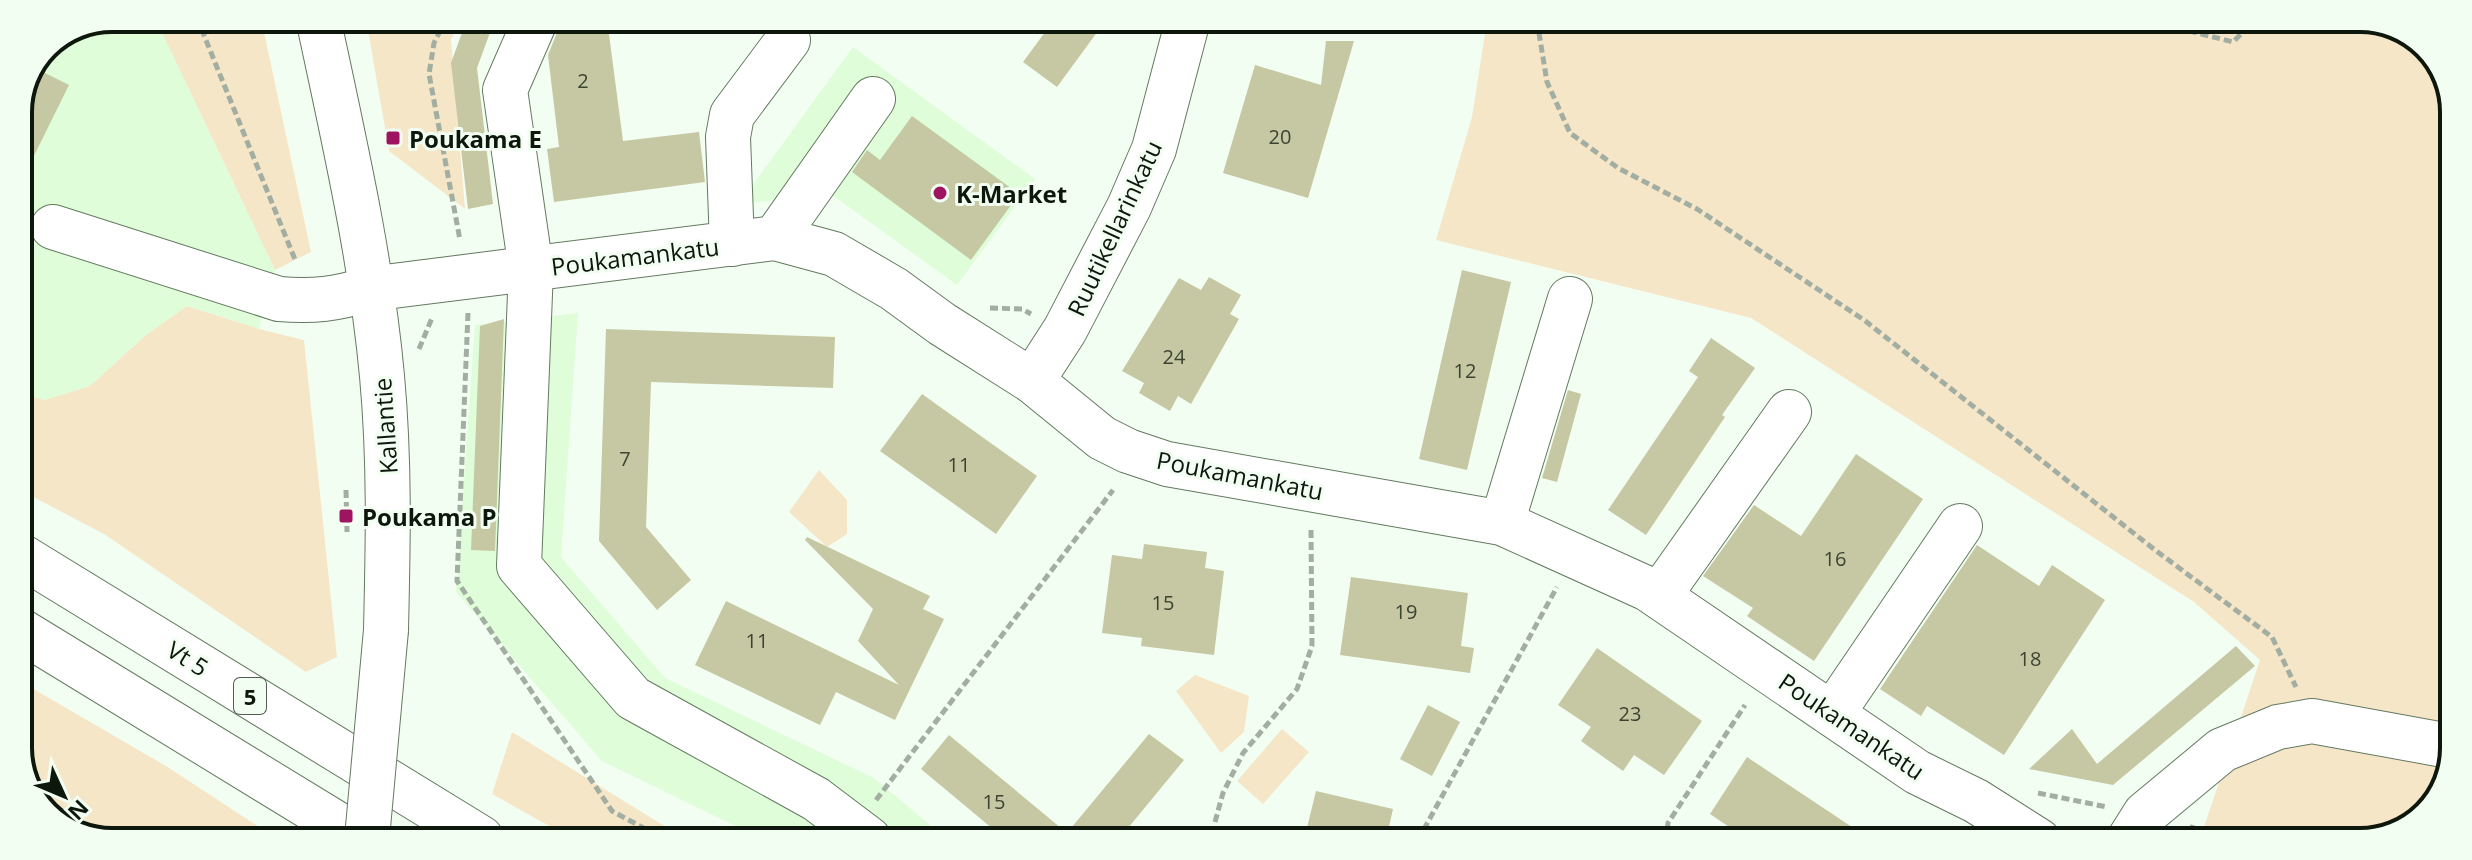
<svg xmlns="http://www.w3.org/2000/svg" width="2472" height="860" font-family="'Open Sans',sans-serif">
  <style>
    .built { fill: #defdd8 }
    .green { fill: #f6e6c8 }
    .building { fill: #c5c8a3 }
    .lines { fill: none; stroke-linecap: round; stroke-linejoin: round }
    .minor-casing { stroke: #637a5f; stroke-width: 46 }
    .major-casing { stroke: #637a5f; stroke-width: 46 }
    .highway-casing { stroke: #637a5f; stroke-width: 46 }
    .path { stroke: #a3aea2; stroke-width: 5; stroke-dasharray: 8 4; stroke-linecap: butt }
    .minor { stroke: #fff; stroke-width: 44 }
    .major { stroke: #fff; stroke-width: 44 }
    .highway { stroke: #fff; stroke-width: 44 }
    .major-bridge-casing { stroke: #637a5f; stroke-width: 46; stroke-linecap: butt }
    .major-bridge { stroke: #fff; stroke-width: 44 }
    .poi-dot { fill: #9e1461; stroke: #f3fef2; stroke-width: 3 }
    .labels { text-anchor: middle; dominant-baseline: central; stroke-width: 6; stroke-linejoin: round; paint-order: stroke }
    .number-label { font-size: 20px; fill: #3c4332 }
    .shield { fill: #f3fef2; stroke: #535c51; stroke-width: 2 }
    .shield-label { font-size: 22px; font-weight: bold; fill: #0e170c }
    .poi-label { font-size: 24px; font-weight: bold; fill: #0e170c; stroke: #f3fef2; text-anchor: start }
    .street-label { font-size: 24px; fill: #0e170c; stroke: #f3fef2 }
    .rim { fill: none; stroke: #0e170c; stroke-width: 4 }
  </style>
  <rect width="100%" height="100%" fill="#f3fef2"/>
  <g class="built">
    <path d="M112,18H155L275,270L259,329L187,306L146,335L90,386L45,400L18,393V106L46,45Z"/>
    <path d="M853,47L1035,179L957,285L831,194L739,204Z"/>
    <path d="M578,313L561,557L665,678L874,778L947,839H762L602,761L456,592L475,325Z"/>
  </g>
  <g class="green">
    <path d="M155,18H261L311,252L275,270Z"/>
    <path d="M366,19H462L451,39L465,209L389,151Z"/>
    <path d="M1487,21L2390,23L2434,54L2454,105L2449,778L2417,823L2361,842H2199L2260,660L2194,602L1751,318L1436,240L1472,117Z"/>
    <path d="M187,306L259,329L304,340L337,657L306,672L104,534L18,489V393L45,400L90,386L146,335Z"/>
    <path d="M819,470L847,500V534L827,547L789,512Z"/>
    <path d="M1195,675L1249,696L1244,732L1221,753L1176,691Z"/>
    <path d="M18,680L166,766L276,838L82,837L38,806L18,755Z"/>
    <path d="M1282,729L1309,752L1263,804L1237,781Z"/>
    <path d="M512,732L684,838H571L492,794Z"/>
  </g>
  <g class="building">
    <path d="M467,19H495L477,68L493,204L468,209L451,63Z"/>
    <path d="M607,19L623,141L699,132L705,182L554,202L547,149L559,147L548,55L560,25Z"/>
    <path d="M1054,20H1106L1057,87L1023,62Z"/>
    <path d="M1326,41H1354L1308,198L1223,173L1255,65L1321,85Z"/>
    <path d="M35,68L69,85L18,188V106Z"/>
    <path d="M912,116L1019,194L971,260L852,172L867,150L880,160Z"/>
    <path d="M1462,270L1511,282L1467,470L1419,459Z"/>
    <path d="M1209,277L1241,295L1230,314L1239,319L1191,404L1178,396L1170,411L1139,393L1144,383L1122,371L1179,278L1201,290Z"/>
    <path d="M504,319L495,551L471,550L480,326Z"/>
    <path d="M606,329L835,337L833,388L651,382L646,527L691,580L657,610L599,541Z"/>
    <path d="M1711,338L1755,368L1722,415L1725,417L1646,535L1608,510L1698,377L1689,371Z"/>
    <path d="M1568,390L1581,394L1557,482L1542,478Z"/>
    <path d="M922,394L1037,476L996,534L880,451Z"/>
    <path d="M1856,454L1923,499L1814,661L1747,616L1753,608L1703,576L1754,505L1801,536Z"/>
    <path d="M807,537L930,596L923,609L944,619L895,720L836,692L820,725L695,665L726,601L899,685L858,641L873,609L805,540Z"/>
    <path d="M1144,544L1207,552L1205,568L1224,571L1214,655L1141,646L1142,638L1102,633L1112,555L1142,559Z"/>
    <path d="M1977,545L2039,586L2052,565L2105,600L2004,755L1927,706L1921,716L1880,689Z"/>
    <path d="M1351,577L1468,593L1461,646L1474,648L1470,673L1340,655Z"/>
    <path d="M2236,646L2255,666L2113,785L2029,769L2072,729L2097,764Z"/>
    <path d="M1597,648L1702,721L1664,775L1634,755L1623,771L1581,741L1591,727L1558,705Z"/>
    <path d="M1428,705L1460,722L1432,776L1400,759Z"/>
    <path d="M1149,734L1184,760L1119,839H1005L921,769L949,735L1067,833Z"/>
    <path d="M1747,757L1873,841H1750L1710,814Z"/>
    <path d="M1316,791L1393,809L1386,840H1304Z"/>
  </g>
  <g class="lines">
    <defs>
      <g id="minor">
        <path d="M536,19L505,90L531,269L519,566L633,698L816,799L869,839"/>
        <path d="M53,227L279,299C314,302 336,299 369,289L775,238L834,254L894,289L942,324L1032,381L1102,438L1128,451L1167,464L1502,523L1648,589L1917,772L1976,801L2039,841"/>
        <path d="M775,238L873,99"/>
        <path d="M732,244L728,137L732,115L788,40"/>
        <path d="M1032,381L1065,330L1129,207L1154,149L1188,20"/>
        <path d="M1502,523L1570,299"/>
        <path d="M1659,596L1789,412"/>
        <path d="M1832,714L1960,526"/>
        <path d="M2128,841L2145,814L2222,750L2278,727L2312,721L2449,746"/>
      </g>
      <path id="major" d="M318,18C343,136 371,256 382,376C390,463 388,544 386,630"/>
      <g id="highway">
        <path d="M18,554L481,838"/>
        <path d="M18,629L360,838"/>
      </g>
    </defs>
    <use href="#minor" class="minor-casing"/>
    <use href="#major" class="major-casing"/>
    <use href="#highway" class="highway-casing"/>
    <g class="path">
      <path d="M197,18L296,262"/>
      <path d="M446,19L434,43L429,74L460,240"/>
      <path d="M1537,21L1547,82L1570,133L1618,168L1697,209L1864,320L2155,550L2272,637L2296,687"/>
      <path d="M2154,22L2233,42L2252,23"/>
      <path d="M990,308L1022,309L1031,314"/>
      <path d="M468,313L457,581L612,811L662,838"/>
      <path d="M419,349L432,318"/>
      <path d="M346,490L347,532"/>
      <path d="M2038,793L2107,807"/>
      <path d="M876,800L1113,490"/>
      <path d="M1215,822L1223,793L1243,753L1297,689L1312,646L1311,529"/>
      <path d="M1418,840L1557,587"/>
      <path d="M1666,841L1668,823L1745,705"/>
      <path d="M2187,842L2193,825"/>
    </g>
    <use href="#minor" class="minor"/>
    <use href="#major" class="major"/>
    <use href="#highway" class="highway"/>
    <defs>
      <path id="major-bridge" d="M367,838L386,630"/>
    </defs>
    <use href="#major-bridge" class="major-bridge-casing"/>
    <use href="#major-bridge" class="major-bridge"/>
  </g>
  <g class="poi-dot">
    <rect x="385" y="130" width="16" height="16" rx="4"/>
    <circle cx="940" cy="193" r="8"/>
    <rect x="338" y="508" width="16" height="16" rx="4"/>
  </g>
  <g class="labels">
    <g class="number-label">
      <text x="583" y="80">2</text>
      <text x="1280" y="136">20</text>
      <text x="1174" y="356">24</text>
      <text x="1465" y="370">12</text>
      <text x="625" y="458">7</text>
      <text x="959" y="464">11</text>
      <text x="1835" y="558">16</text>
      <text x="1163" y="602">15</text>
      <text x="1406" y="611">19</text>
      <text x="757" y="640">11</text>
      <text x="2030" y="658">18</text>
      <text x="1630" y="713">23</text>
      <text x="994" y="801">15</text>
    </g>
    <rect class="shield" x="234" y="678" width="32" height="36" rx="6"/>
    <g class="shield-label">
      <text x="250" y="696">5</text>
    </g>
    <g class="poi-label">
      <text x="409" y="138">Poukama E</text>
      <text x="956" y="193">K-Market</text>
      <text x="362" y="516">Poukama P</text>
    </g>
    <g class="street-label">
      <text transform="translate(1114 228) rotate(-65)">Ruutikellarinkatu</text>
      <text transform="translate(635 256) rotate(-7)">Poukamankatu</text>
      <text transform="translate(385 426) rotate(-94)">Kallantie</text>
      <text transform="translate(1240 475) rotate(11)">Poukamankatu</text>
      <text transform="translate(188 658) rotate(32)">Vt 5</text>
      <text transform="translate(1852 726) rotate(34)">Poukamankatu</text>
    </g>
  </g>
  <path d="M0 0H2472V860H0ZM112 32H2360A80 80 0 0 1 2440 112V748A80 80 0 0 1 2360 828H112A80 80 0 0 1 32 748V112A80 80 0 0 1 112 32Z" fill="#f3fef2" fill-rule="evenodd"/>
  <path class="rim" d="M112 32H2360A80 80 0 0 1 2440 112V748A80 80 0 0 1 2360 828H112A80 80 0 0 1 32 748V112A80 80 0 0 1 112 32Z"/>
  <g transform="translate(64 796) rotate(134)" stroke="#f3fef2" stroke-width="6" paint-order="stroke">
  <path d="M0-6L14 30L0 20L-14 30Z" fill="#0e170c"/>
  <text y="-12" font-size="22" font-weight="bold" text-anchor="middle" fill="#0e170c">N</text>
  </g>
</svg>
